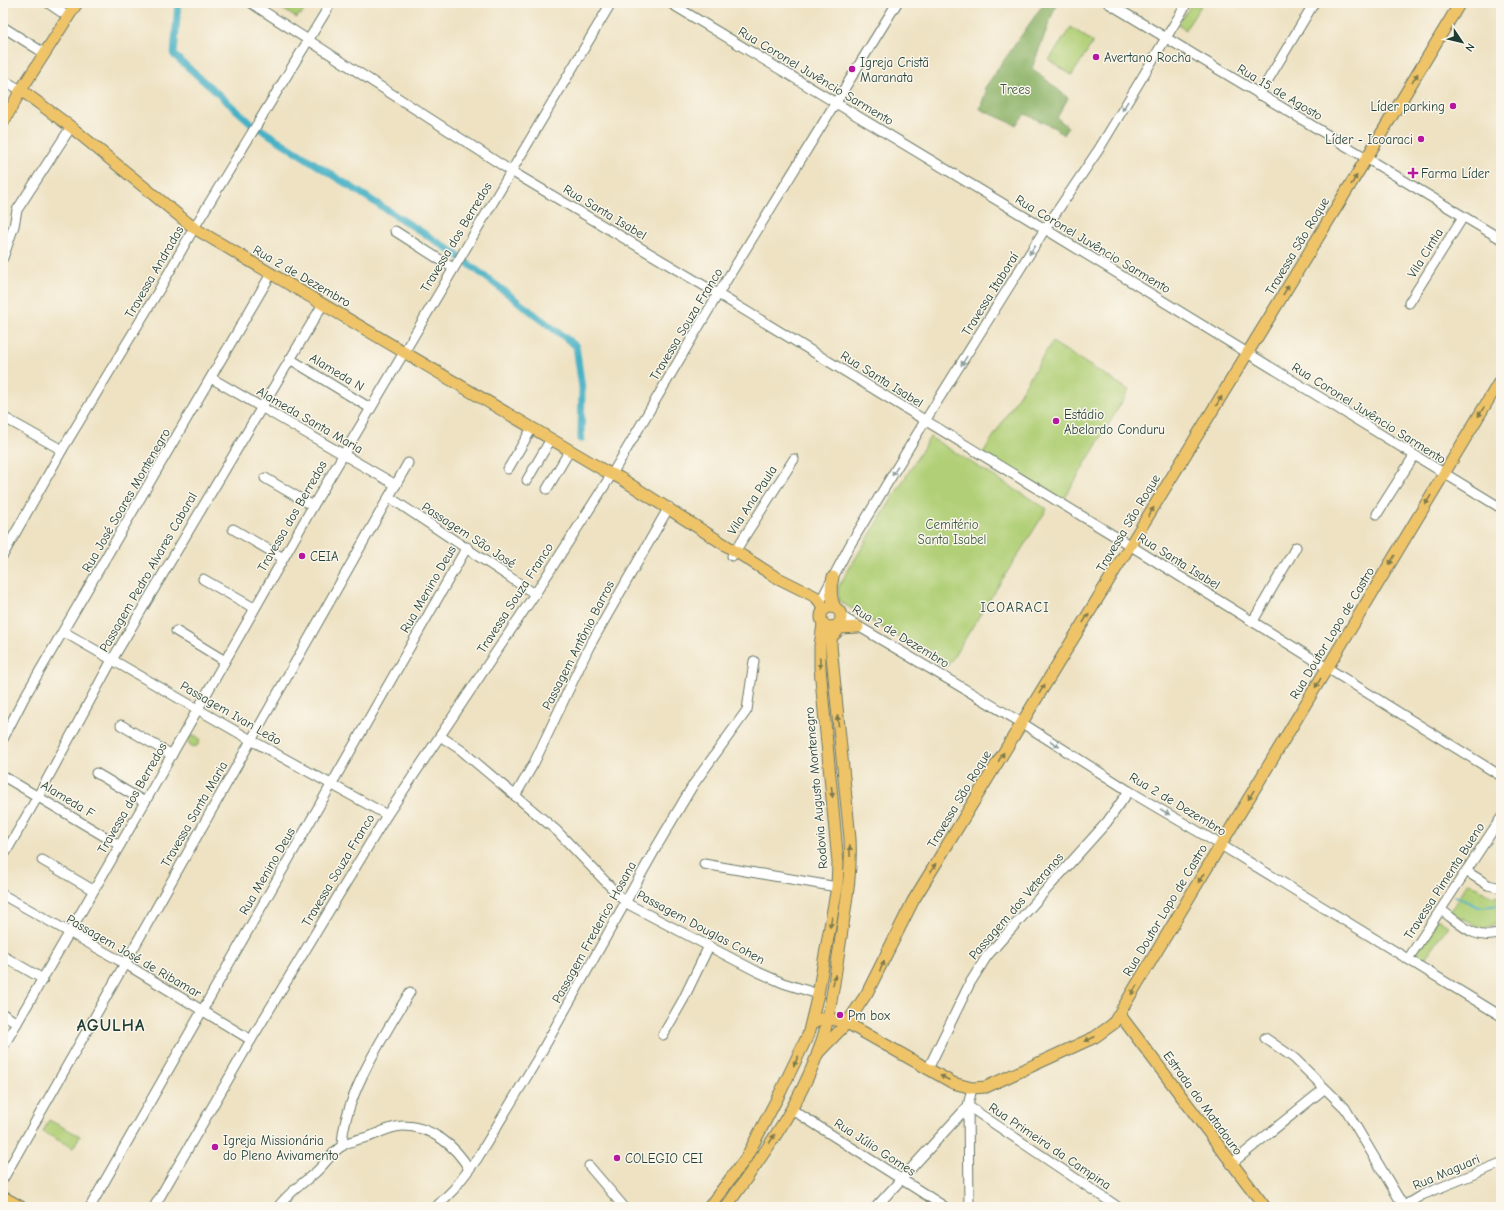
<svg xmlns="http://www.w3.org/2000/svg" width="1504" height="1210" font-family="'Comic Neue',sans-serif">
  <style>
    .green { fill: #b0cf76; stroke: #688655 }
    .forest { fill: #8cb267; stroke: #56784e }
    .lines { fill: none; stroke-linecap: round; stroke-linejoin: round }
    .stream { stroke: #47b1c5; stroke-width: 2 }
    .canal { stroke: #47b1c5; stroke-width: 7 }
    .minor-casing { stroke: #677766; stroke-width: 11 }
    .major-casing { stroke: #677766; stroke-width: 13 }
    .minor { stroke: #fff; stroke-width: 9 }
    .major { stroke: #efc469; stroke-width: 11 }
    .oneway { fill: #7d7a4c }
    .oneway2 { fill: #8f9e9a }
    .poi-dot { fill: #b5179e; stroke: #fbf7ec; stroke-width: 1.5 }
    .labels { text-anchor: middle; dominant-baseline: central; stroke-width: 3; stroke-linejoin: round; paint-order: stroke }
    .poi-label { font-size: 13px; fill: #1f3d34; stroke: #fbf7ec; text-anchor: start }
    .street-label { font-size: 13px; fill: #1f3d34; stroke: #fbf7ec }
    .park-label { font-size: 13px; fill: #3c5a41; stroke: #fbf7ec }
    .neighbourhood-label { font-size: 14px; letter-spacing: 1px; fill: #1f3d34; stroke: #fbf7ec }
    .district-label { font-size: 17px; font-weight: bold; letter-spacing: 1px; fill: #1f3d34; stroke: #fbf7ec }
  </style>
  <rect width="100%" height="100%" fill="#fbf7ec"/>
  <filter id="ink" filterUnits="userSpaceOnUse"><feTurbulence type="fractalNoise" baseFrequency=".025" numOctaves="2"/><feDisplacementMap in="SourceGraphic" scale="8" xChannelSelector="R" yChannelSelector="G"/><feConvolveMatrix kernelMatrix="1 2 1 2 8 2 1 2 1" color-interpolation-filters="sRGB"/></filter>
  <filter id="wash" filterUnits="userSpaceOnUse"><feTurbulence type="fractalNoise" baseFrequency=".012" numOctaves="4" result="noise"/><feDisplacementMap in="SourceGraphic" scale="16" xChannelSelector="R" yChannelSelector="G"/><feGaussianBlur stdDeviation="0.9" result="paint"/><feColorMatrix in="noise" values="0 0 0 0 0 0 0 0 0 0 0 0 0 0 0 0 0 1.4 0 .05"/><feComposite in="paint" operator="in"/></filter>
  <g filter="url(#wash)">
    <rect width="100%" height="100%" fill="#eee2c3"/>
    <g class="green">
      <path d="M273,3H309L301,15L299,14L297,18Z"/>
      <path d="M1192,3H1203L1185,30L1178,25Z"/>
      <path d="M1071,27L1093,42L1072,75L1049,60Z"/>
      <path d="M1052,342L1129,390L1063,501L983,453Z"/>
      <path d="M930,437L1047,509L947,667L839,601L838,587Z"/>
      <circle cx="194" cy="741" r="5.5"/>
      <path d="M1468,882L1493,897L1501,896V921L1484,929L1450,912Z"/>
      <path d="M1437,919L1448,926L1423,961L1414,955Z"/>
      <path d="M49,1120L80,1136L73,1148L43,1132Z"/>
    </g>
    <path class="forest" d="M1044,3H1053L1056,5L1032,68L1068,98L1057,118L1068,127L1063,135L1055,128L1025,114L1016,125L980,109L986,91L984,89Z"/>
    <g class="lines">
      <path class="stream" d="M1455,896L1479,907L1501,905"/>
      <path class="canal" d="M178,3L174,55L251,123L453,252L576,346L582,388L581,439"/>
    </g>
  </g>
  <g filter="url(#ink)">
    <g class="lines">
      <defs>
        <g id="minor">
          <path d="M48,3L67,16"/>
          <path d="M251,3L511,171L718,294L1131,546L1501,776"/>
          <path d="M670,3L1045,229L1501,508"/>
          <path d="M1108,3L1501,239"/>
          <path d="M3,27L44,53"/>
          <path d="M3,80L21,90"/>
          <path d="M1259,95L1314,3"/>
          <path d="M395,231L453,268"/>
          <path d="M3,258L14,226L17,210L71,127"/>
          <path d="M1409,303L1463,217"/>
          <path d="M290,359L370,408"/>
          <path d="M211,378L396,485"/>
          <path d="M3,417L62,450"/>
          <path d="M508,469L532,428"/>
          <path d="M265,478L313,506"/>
          <path d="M527,480L551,439"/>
          <path d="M547,489L570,450"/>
          <path d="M389,497L535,594"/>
          <path d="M1377,514L1414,456"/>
          <path d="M233,529L283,558"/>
          <path d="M3,555L62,450L159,290L194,228L331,3"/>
          <path d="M732,556L794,459"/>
          <path d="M203,579L254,608"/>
          <path d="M820,602L850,545L925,421L1045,229L1099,149L1187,3"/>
          <path d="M841,616L1022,723L1129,791L1221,845L1501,1016"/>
          <path d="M1253,621L1296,547"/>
          <path d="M176,631L225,661"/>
          <path d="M64,632L251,740L387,815"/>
          <path d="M121,725L172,755"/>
          <path d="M440,736L461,750L557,831L626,903L758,972L783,983L818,994"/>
          <path d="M3,739L24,698L271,274"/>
          <path d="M96,773L145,802"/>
          <path d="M3,776L119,845"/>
          <path d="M515,796L534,763L589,647L669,507"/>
          <path d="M3,857L38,796L112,660L323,304"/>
          <path d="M42,860L93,890"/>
          <path d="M704,864L837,887"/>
          <path d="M1466,871L1488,885L1501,888"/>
          <path d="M3,895L124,963L251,1040"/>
          <path d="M1441,910C1461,924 1475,942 1501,933"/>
          <path d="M3,956L43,979"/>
          <path d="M1408,959L1501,818"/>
          <path d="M3,1014L17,1023"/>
          <path d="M663,1035L683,1000L708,948"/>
          <path d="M1265,1038L1294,1058L1345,1108L1404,1207"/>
          <path d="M3,1047L145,802L313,506L611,3"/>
          <path d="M928,1069L970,983L987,956L1107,822L1129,791"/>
          <path d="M968,1106L1118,1207"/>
          <path d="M791,1109L945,1207"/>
          <path d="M342,1146C343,1097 385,1034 410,992"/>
          <path d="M1231,1164L1324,1089"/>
          <path d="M589,1166L624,1207"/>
          <path d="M3,1179L408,463"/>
          <path d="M90,1207L467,547"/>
          <path d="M154,1207L251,1040L387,815L535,594L612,474L718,294L897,3"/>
          <path d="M278,1207C288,1193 303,1183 316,1172C325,1164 332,1152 342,1146C349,1141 360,1139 368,1137C379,1133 391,1126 403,1126C431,1126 456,1146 469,1169"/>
          <path d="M436,1207L454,1189L477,1159L538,1058L657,846L693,785L747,710L754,661"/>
          <path d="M876,1207L968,1106"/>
          <path d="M969,1207L968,1106L972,1088"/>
          <path d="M1402,1207L1422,1195L1501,1163"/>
        </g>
        <g id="major">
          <path d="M21,90L71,127L194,228L605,471L620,478L774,576L816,597L825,609"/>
          <path d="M3,123L21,90L77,3"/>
          <path d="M833,577C830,588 830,597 835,608"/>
          <circle cx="831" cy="617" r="10"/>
          <path d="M835,634L840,628L858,627"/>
          <path d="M1120,1015L1265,1207"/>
          <path d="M811,1025L820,1019L827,1018L847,1023L953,1083L972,1088L986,1087L1095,1037L1113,1024L1501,379"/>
          <path d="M818,1053L847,1023L867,993L913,901L1366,159L1460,3"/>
          <path d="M3,1197L21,1207"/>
          <path d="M709,1207L746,1158L781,1091L808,1035L818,994L837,887L838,863L820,668V646L823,624"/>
          <path d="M726,1207C764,1154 806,1097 824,1034C832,1005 835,974 840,944C845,909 852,875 850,839L831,646L832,627"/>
        </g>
      </defs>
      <use href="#minor" class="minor-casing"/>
      <use href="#major" class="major-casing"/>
      <use href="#minor" class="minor"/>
      <use href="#major" class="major"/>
    </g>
    <defs><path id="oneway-solid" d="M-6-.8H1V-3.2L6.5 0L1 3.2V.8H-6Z"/></defs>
    <g class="oneway">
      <use href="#oneway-solid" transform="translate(1415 78) rotate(-59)"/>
      <use href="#oneway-solid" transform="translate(1354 180) rotate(-59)"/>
      <use href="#oneway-solid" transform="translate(1286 290) rotate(-59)"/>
      <use href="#oneway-solid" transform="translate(1219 401) rotate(-59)"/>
      <use href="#oneway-solid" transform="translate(1481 412) rotate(121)"/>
      <use href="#oneway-solid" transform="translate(1428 500) rotate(121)"/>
      <use href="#oneway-solid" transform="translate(1151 512) rotate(-59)"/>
      <use href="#oneway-solid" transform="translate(1392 560) rotate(121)"/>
      <use href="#oneway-solid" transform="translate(1086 618) rotate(-58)"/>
      <use href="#oneway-solid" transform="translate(820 663) rotate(89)"/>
      <use href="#oneway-solid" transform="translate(1318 683) rotate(121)"/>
      <use href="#oneway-solid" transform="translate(1042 689) rotate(-58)"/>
      <use href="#oneway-solid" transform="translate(838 721) rotate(-96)"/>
      <use href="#oneway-solid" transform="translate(1001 757) rotate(-59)"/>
      <use href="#oneway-solid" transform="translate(832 792) rotate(84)"/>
      <use href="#oneway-solid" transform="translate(1251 795) rotate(121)"/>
      <use href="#oneway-solid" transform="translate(850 851) rotate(-92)"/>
      <use href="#oneway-solid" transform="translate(933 868) rotate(-59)"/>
      <use href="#oneway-solid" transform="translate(1201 878) rotate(121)"/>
      <use href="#oneway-solid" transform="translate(831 922) rotate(100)"/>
      <use href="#oneway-solid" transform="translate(882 966) rotate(-65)"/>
      <use href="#oneway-solid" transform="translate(834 980) rotate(-80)"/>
      <use href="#oneway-solid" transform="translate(1134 990) rotate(121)"/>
      <use href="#oneway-solid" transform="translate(1090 1039) rotate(155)"/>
      <use href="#oneway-solid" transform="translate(796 1061) rotate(116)"/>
      <use href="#oneway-solid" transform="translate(945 1078) rotate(-152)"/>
      <use href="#oneway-solid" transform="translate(772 1139) rotate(-58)"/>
    </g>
    <g class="oneway2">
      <use href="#oneway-solid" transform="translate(1125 106) rotate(121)"/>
      <use href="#oneway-solid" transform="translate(1032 250) rotate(122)"/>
      <use href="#oneway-solid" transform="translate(964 361) rotate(122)"/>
      <use href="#oneway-solid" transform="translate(895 471) rotate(121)"/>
      <use href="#oneway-solid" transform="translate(1055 744) rotate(33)"/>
      <use href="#oneway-solid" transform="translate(1165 812) rotate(31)"/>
    </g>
  </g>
  <g class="poi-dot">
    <circle cx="1096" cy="57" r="4"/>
    <circle cx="852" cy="69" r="4"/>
    <circle cx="1453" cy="106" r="4"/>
    <circle cx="1421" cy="139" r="4"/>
    <path d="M1411 167h4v4h4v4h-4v4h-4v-4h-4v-4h4z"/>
    <circle cx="1056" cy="421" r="4"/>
    <circle cx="302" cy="556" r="4"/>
    <circle cx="840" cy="1015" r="4"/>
    <circle cx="215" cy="1147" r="4"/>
    <circle cx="617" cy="1158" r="4"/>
  </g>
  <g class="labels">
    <g class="poi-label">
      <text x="1104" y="57">Avertano Rocha</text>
      <text x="860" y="62">Igreja Cristã<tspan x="860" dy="15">Maranata</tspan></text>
      <text x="1445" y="106" text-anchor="end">Líder parking</text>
      <text x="1413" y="139" text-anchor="end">Líder - Icoaraci</text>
      <text x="1421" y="173">Farma Líder</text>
      <text x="1064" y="414">Estádio<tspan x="1064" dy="15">Abelardo Conduru</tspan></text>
      <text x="310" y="556">CEIA</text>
      <text x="848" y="1015">Pm box</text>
      <text x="223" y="1140">Igreja Missionária<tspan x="223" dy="15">do Pleno Avivamento</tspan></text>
      <text x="625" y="1158">COLEGIO CEI</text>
    </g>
    <g class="street-label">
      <text transform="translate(816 76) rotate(31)">Rua Coronel Juvêncio Sarmento</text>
      <text transform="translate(1280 92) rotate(31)">Rua 15 de Agosto</text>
      <text transform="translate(605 212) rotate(31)">Rua Santa Isabel</text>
      <text transform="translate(456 237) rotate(-59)">Travessa dos Berredos</text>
      <text transform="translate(1093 244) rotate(31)">Rua Coronel Juvêncio Sarmento</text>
      <text transform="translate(1297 246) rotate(-59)">Travessa São Roque</text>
      <text transform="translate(1425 253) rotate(-58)">Vila Cintia</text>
      <text transform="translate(154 272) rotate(-60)">Travessa Andradas</text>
      <text transform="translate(302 276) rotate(30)">Rua 2 de Dezembro</text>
      <text transform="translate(990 294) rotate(-58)">Travessa Itaboraí</text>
      <text transform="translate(686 324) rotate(-59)">Travessa Souza Franco</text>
      <text transform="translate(337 372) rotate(31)">Alameda N</text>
      <text transform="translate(882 379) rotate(32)">Rua Santa Isabel</text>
      <text transform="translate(1369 413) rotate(32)">Rua Coronel Juvêncio Sarmento</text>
      <text transform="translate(310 420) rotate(30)">Alameda Santa Maria</text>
      <text transform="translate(126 500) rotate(-60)">Rua José Soares Montenegro</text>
      <text transform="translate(752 500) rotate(-57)">Vila Ana Paula</text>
      <text transform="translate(292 516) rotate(-60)">Travessa dos Berredos</text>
      <text transform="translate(1128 523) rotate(-59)">Travessa São Roque</text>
      <text transform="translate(469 535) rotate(33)">Passagem São José</text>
      <text transform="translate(1179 561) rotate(32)">Rua Santa Isabel</text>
      <text transform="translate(148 572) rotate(-60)">Passagem Pedro Alvares Cabaral</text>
      <text transform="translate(428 589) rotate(-60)">Rua Menino Deus</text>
      <text transform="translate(515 598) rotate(-57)">Travessa Souza Franco</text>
      <text transform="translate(1332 633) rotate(-59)">Rua Doutor Lopo de Castro</text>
      <text transform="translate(901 636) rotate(31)">Rua 2 de Dezembro</text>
      <text transform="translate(578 645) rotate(-63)">Passagem Antônio Barros</text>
      <text transform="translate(231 713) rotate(30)">Passagem Ivan Leão</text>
      <text transform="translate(816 788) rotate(-95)">Rodovia Augusto Montenegro</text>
      <text transform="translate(132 798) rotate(-60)">Travessa dos Berredos</text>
      <text transform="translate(68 799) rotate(31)">Alameda F</text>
      <text transform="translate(959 799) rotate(-59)">Travessa São Roque</text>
      <text transform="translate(1178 804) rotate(31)">Rua 2 de Dezembro</text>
      <text transform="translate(194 814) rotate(-60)">Travessa Santa Maria</text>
      <text transform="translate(338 870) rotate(-59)">Travessa Souza Franco</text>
      <text transform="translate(267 871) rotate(-60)">Rua Menino Deus</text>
      <text transform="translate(1444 881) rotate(-57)">Travessa Pimenta Bueno</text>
      <text transform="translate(1016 906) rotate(-49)">Passagem dos Veteranos</text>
      <text transform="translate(1165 910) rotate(-59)">Rua Doutor Lopo de Castro</text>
      <text transform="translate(701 927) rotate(28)">Passagem Douglas Cohen</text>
      <text transform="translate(594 932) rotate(-61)">Passagem Frederico Hosana</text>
      <text transform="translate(134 956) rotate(30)">Passagem José de Ribamar</text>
      <text transform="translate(1203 1103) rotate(54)">Estrada do Matadouro</text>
      <text transform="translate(1050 1146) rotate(34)">Rua Primeira da Campina</text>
      <text transform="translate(875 1147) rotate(33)">Rua Júlio Gomes</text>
      <text transform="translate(1446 1172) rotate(-23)">Rua Maguari</text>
    </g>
    <g class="park-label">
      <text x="1015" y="89">Trees</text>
      <text x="952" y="524">Cemitério<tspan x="952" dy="15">Santa Isabel</tspan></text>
    </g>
    <g class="neighbourhood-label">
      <text x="1015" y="607">ICOARACI</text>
    </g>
    <g class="district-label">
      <text x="111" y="1025">AGULHA</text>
    </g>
  </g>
  <rect width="1504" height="1210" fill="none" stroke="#fbf7ec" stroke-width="16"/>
  <g transform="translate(1462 42) rotate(125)" stroke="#fbf7ec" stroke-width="3" paint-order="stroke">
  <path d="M0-3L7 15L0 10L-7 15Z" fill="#1f3d34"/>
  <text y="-6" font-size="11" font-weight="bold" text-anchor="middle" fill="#1f3d34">N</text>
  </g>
</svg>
